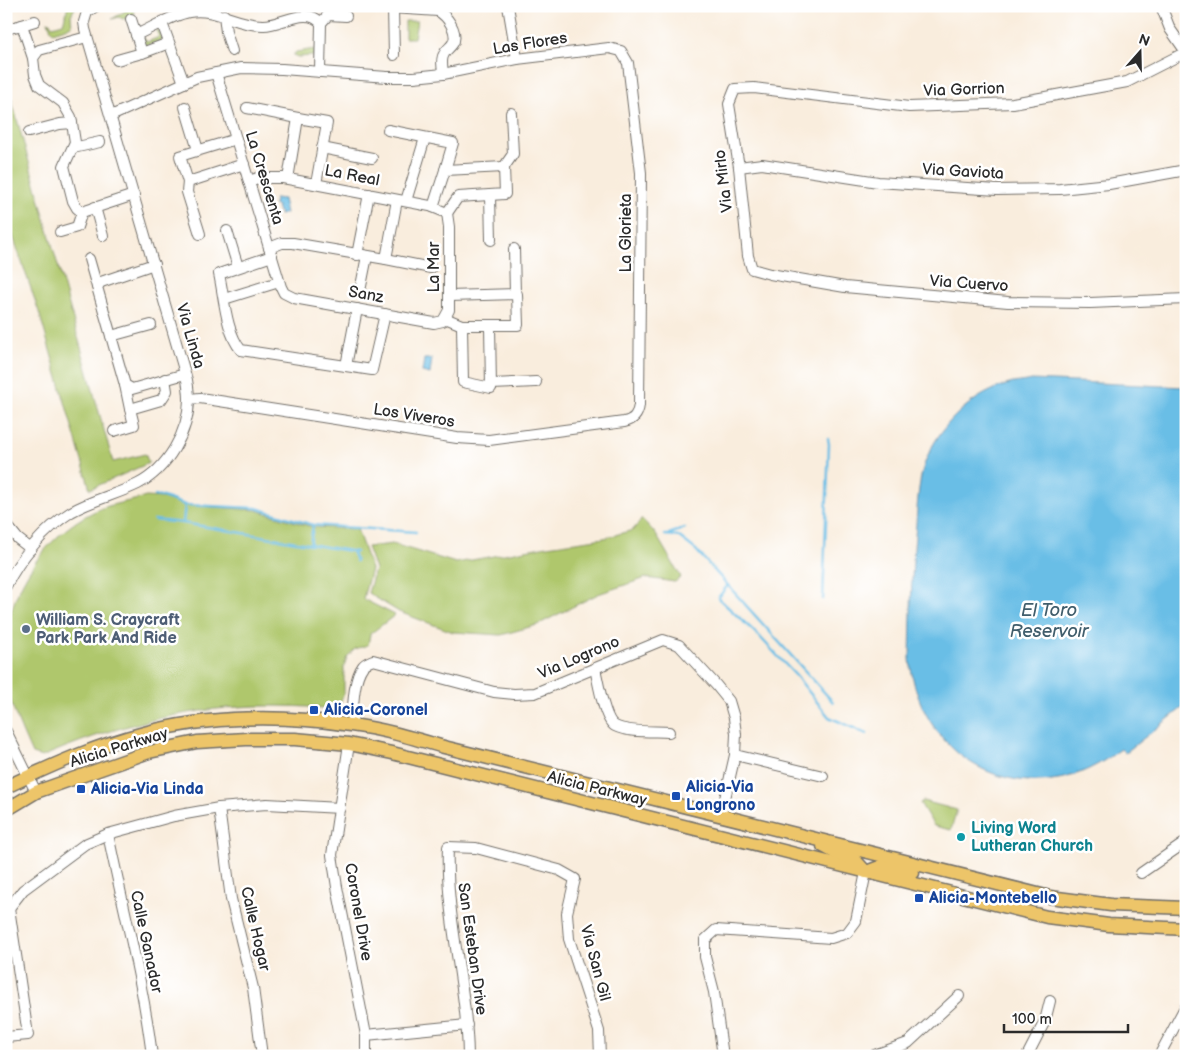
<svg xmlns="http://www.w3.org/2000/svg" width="1192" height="1062" font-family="'Balsamiq Sans',sans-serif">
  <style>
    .green { fill: #afc76c; stroke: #6d794c }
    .water { fill: #69bee6; stroke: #4a7488 }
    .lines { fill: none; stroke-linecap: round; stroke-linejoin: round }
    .stream { stroke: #69bee6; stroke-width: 2.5 }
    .minor-casing { stroke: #736f69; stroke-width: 12 }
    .major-casing { stroke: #736f69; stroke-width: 15 }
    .minor { stroke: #fff; stroke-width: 10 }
    .major { stroke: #edc569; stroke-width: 12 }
    .service-dot { fill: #5c6f8a; stroke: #fff; stroke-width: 2 }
    .transit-dot { fill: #1a4fb4; stroke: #fff; stroke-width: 2 }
    .culture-dot { fill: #0f9aa8; stroke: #fff; stroke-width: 2 }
    .labels { text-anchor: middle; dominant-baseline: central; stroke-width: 5; stroke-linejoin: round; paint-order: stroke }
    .street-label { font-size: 16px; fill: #2b2b2b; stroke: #fff }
    .service-label { font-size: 16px; font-weight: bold; fill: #4e5e75; stroke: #fff; text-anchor: start }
    .transit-label { font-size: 16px; font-weight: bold; fill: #164399; stroke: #fff; text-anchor: start }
    .culture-label { font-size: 16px; font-weight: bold; fill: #0d838f; stroke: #fff; text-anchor: start }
    .water-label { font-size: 18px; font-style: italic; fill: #415e6c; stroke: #fff }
  </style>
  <rect width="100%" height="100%" fill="#fff"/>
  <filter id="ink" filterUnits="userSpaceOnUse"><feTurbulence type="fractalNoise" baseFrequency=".02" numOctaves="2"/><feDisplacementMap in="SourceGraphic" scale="10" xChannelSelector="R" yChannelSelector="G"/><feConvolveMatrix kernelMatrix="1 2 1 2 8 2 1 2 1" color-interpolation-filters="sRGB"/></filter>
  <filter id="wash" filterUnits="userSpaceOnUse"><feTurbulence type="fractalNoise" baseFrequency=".0096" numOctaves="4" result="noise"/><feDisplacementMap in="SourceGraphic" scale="20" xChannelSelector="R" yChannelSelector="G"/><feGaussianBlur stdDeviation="1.12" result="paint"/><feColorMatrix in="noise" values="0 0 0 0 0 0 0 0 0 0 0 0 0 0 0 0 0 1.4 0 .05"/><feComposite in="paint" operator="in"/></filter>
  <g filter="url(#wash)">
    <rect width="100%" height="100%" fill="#f9eddd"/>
    <g class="green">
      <path d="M68,6H76L71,15L72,26L53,32L51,30L48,21L50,22L52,26L63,23Z"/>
      <path d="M130,8L134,11L135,16L123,19L119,17L112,19Z"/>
      <path d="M405,21H417L414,38H405Z"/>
      <path d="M156,30H159L163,40L145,46L143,37L147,42L159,37Z"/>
      <path d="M315,49L314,56L298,57L293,55L296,52Z"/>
      <path d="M6,80L113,462L145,454L149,463L90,489L39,312L6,216Z"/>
      <path d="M146,497L163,498L184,505L256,510L313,527L357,529L371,569L363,599L395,615L370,634L368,645L355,649L347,657L344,666V693L339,706C329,710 320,707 309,707C291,706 273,706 256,706C181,709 110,727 42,757L32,754C22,731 12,710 7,686C5,677 6,668 6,659C6,649 6,639 7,629C16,577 53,528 102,508C116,503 132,501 146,497Z"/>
      <path d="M642,519L655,533L681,577L675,582L646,578L598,594L537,625L501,635L453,632L399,612L368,593L375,569L367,547L393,544L456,563L547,546L604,538L633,530Z"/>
      <path d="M923,801L957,810L951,830L934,826L920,803Z"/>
    </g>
    <g class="water">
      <path d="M275,198L283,199L286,213L280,215L277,206L274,205Z"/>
      <path d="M424,359H432L430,374L422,372Z"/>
      <path d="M1032,380L1186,387V705L1125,753L1121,749C1101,764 1078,777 1052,780C976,790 915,731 910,658C911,617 911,576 915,536C917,515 917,493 922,472C932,433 967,396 1006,385C1014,382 1023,382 1032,380Z"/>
    </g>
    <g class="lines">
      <g class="stream">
        <path d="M155,496L163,497L185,505"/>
        <path d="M154,520L183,523L356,552"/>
        <path d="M183,523L185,505L256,508L313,525"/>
        <path d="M669,534L685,528"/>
        <path d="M665,535L678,536L696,550L833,702"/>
        <path d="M310,545L313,525L416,532"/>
        <path d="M352,551L356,561"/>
        <path d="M728,585L718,598L759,636L797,677L829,717L867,734"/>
        <path d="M823,599L829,444L828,439"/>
      </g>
    </g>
  </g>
  <g filter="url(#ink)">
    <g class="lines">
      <defs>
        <g id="minor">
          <path d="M508,6L517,59"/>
          <path d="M1161,6L1170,29L1186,52"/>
          <path d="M376,7L438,11C447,16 457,30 454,41C452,47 446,49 444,54C440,60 443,68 443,74"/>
          <path d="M393,8L394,55"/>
          <path d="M224,15L226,32L232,51"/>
          <path d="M162,23L184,83"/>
          <path d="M321,23L328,15L346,16"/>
          <path d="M22,25L35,21"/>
          <path d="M6,29L22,25L33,58"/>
          <path d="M136,35C152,28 172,15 189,12C216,7 237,26 264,25C282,25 307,6 321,23L320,72"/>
          <path d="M87,37L39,50L33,58L35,75L39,85L63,103L71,117L75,142L64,166L73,201L77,208L82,212L134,195"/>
          <path d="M1186,52L1127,82L1013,103L909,107L754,88L735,89L729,104L739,167L748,256L752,269L770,274L845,287L1008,302L1090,303L1186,299"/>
          <path d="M142,53L169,43"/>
          <path d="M117,60L142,53L131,19"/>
          <path d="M216,73L281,287L284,293L294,298L434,323L443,321L449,310V227L447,213"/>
          <path d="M185,107L198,150"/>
          <path d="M247,108L298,118"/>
          <path d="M111,116L197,77L241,68L282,69L387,77H414L443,74L517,59L609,48L621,51L628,63L641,173L639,405C638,414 634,420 624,422L489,440L457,438L200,398L189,399"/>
          <path d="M388,130L453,143L445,170"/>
          <path d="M29,132L60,124L72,123"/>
          <path d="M236,139L180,156L188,182L244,164"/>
          <path d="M73,148L100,142"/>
          <path d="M322,148L372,158"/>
          <path d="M739,167L762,164L878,182L997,190L1060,189L1109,184L1186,170"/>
          <path d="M288,179L298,118L327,123L316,184"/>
          <path d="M249,181L258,178H283L430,206L447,213"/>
          <path d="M188,182L187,192L200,234"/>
          <path d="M490,195L491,240"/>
          <path d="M397,200L386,259L431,268"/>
          <path d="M406,201L425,138"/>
          <path d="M95,207L103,236"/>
          <path d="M433,207L445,170L504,167"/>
          <path d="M447,213L458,197L505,194L504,167L513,154L511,113"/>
          <path d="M227,231L238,267"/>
          <path d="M60,232L77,227L82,212"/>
          <path d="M269,248L282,243H293L386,259"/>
          <path d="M514,249L515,294"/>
          <path d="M357,255L369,194"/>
          <path d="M272,256L219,274C224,296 226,333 241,350L372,370L385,314"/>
          <path d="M89,259L97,287"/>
          <path d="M154,264L101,282L97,287L125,385L132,389L185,374"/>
          <path d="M360,291L367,256"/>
          <path d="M224,299L279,282"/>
          <path d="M445,318L462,325H518L517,294L449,296"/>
          <path d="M462,325L463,382L491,388L490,325"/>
          <path d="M111,336L151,325"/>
          <path d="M346,366L357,309"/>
          <path d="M491,384L536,382"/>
          <path d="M125,385L130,409L161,400L167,391L165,379"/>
          <path d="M114,431L134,425L130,409"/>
          <path d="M6,524L18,539L31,549"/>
          <path d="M6,586C20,558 44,529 71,512C94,499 116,495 138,484C167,469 189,432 189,399C189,393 188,386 187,380L85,29L84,22L87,12L96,6"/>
          <path d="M595,668C598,681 604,720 615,726C628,733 654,731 669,732"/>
          <path d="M352,725C353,709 353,679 363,666C365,663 369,662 373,660L494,692L514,694L535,693L663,640L679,645L716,685L729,701L734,718L736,734L735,755L721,816"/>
          <path d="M6,731L36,792"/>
          <path d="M349,744L332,855L337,887L366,1035V1056"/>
          <path d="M735,755L823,776"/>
          <path d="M219,808L231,899L253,988L262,1056"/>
          <path d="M108,834C123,908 143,981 152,1056"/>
          <path d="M1141,873L1186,842"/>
          <path d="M366,1035L467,1025"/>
          <path d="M6,1037L28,1035L9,908L23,890L85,844L108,834L174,816L219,808L267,804L340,808"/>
          <path d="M468,1056C467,986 445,917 448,847L476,848L559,870L575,879L567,913L569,939L599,1031L600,1056"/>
          <path d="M723,1056L714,992L705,957V940L716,930L831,938L847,933L856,921L866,872"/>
          <path d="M872,1056L908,1043L959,996"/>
          <path d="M1027,1056L1045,1021L1050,1001"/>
          <path d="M1159,1056L1184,1009L1186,1008"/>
        </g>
        <g id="major">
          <path d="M6,787C50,766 97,745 144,733C210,715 284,715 351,725C383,729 413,738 444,747L1050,897L1111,905L1186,908"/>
          <path d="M6,810L36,792L95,771L149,752L197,742L246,739H295L349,744L392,753L1047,917L1109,925L1186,929"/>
          <path d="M823,846L838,854L855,860L866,872L882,866L913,873"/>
        </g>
      </defs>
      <use href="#minor" class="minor-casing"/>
      <use href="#major" class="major-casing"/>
      <use href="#minor" class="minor"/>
      <use href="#major" class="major"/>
    </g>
  </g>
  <circle class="service-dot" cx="26" cy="629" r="5"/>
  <g class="transit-dot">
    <rect x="309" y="705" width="10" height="10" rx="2.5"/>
    <rect x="76" y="784" width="10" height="10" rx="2.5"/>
    <rect x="671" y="791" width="10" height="10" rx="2.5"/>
    <rect x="914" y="893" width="10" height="10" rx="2.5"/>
  </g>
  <circle class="culture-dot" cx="961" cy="837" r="5"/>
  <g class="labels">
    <g class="street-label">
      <text transform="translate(530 44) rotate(-9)">Las Flores</text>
      <text transform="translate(964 90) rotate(-2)">Via Gorrion</text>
      <text transform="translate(963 172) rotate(3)">Via Gaviota</text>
      <text transform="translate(352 176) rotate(11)">La Real</text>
      <text transform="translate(264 178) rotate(73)">La Crescenta</text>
      <text transform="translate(724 181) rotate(-97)">Via Mirlo</text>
      <text transform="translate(626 233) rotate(-90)">La Glorieta</text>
      <text transform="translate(434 267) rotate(-90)">La Mar</text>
      <text transform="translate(969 284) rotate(4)">Via Cuervo</text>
      <text transform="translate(366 295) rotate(10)">Sanz</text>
      <text transform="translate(190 336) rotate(74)">Via Linda</text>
      <text transform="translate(414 416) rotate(9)">Los Viveros</text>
      <text transform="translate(579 658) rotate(-23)">Via Logrono</text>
      <text transform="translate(119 748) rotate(-17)">Alicia Parkway</text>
      <text transform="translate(597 789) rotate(14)">Alicia Parkway</text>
      <text transform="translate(358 912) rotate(80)">Coronel Drive</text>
      <text transform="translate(255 929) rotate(77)">Calle Hogar</text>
      <text transform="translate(146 942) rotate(78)">Calle Ganador</text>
      <text transform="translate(472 949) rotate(82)">San Esteban Drive</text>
      <text transform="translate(595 963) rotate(75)">Via San Gil</text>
    </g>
    <g class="service-label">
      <text x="36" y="620">William S. Craycraft<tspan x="36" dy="18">Park Park And Ride</tspan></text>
    </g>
    <g class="transit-label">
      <text x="324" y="710">Alicia-Coronel</text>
      <text x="686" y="787">Alicia-Via<tspan x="686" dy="18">Longrono</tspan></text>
      <text x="91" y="789">Alicia-Via Linda</text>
      <text x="929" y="898">Alicia-Montebello</text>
    </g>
    <g class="culture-label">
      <text x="971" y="828">Living Word<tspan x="971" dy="18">Lutheran Church</tspan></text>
    </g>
    <g class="water-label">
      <text x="1049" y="610">El Toro<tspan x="1049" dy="21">Reservoir</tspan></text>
    </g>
  </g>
  <rect width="1192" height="1062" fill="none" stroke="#fff" stroke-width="25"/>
  <g transform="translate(1140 52) rotate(20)" stroke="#ffffff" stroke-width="4" paint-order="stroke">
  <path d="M0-4L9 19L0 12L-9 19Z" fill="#2b2b2b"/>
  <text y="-8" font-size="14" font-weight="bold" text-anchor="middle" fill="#2b2b2b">N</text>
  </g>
  <path d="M1004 1024v8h124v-8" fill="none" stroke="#2b2b2b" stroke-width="2.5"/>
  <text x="1012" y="1024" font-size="15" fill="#2b2b2b" stroke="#ffffff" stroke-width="4" paint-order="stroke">100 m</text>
</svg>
